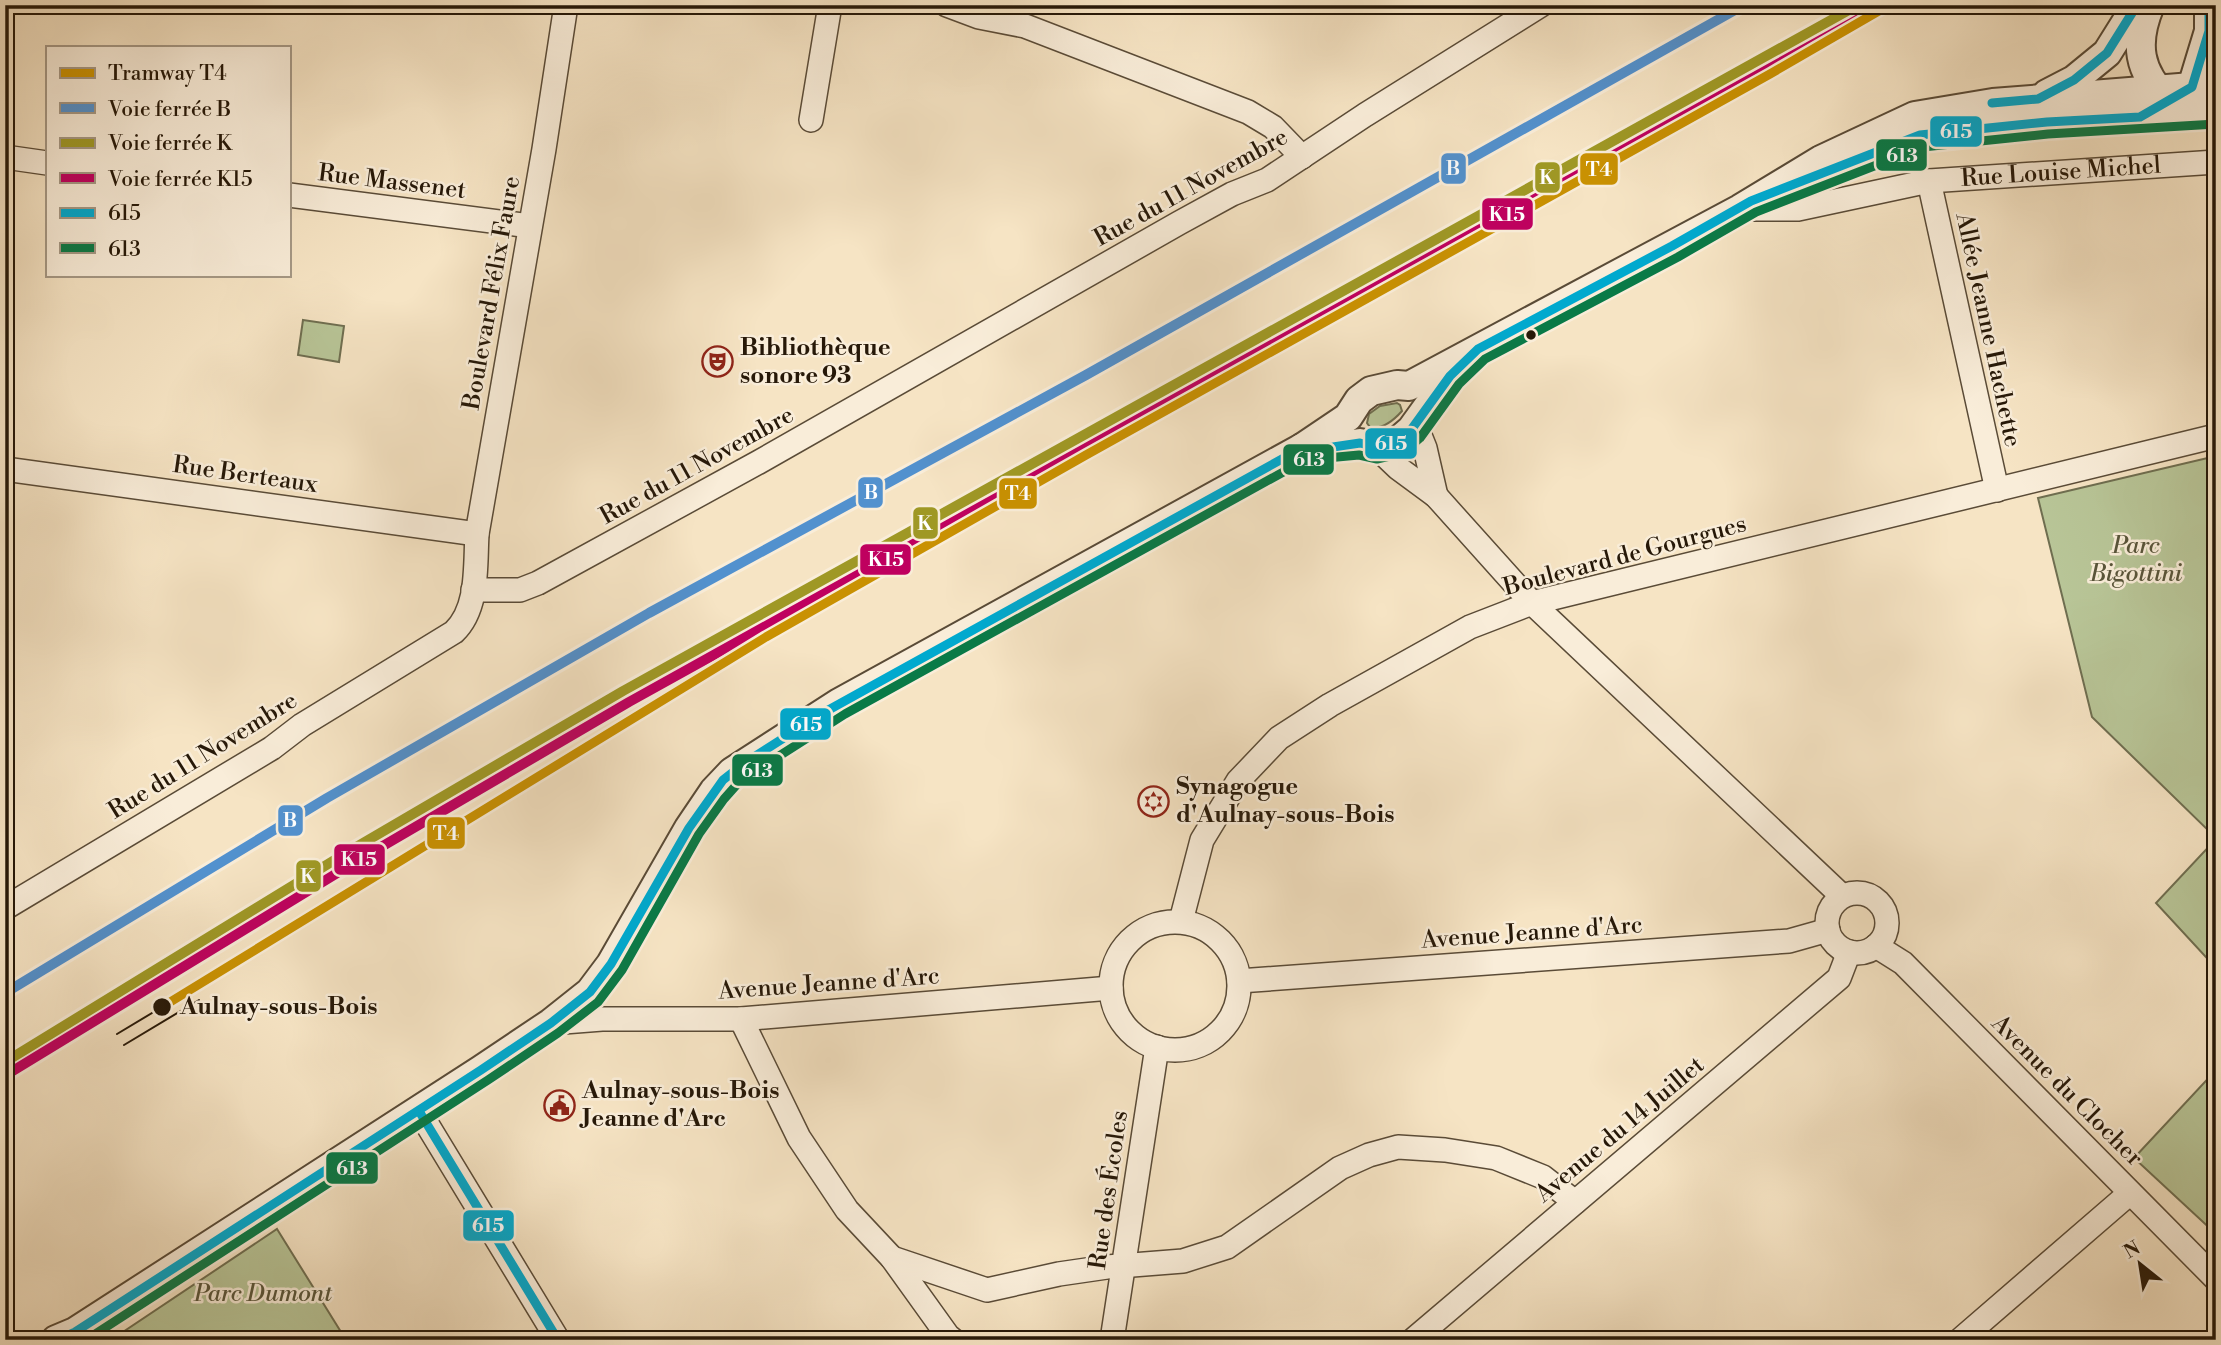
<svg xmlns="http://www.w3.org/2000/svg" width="2221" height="1345" font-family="'Libre Bodoni',serif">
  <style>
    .green { fill: #b8c597; stroke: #6f6e50; stroke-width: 2 }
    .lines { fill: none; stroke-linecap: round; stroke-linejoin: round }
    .minor-casing { stroke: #5a4b37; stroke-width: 26 }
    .tertiary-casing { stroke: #5a4b37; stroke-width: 32 }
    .minor { stroke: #f9edd9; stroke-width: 23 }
    .tertiary { stroke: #f9edd9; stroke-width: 28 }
    .tram { stroke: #261808; stroke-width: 2 }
    .bus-1-casing { stroke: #f9edd9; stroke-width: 14 }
    .bus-2-casing { stroke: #f9edd9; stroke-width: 14 }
    .bus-1 { stroke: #00a9ce; stroke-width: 9 }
    .bus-2 { stroke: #097a47; stroke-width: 9 }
    .rail-1-casing { stroke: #f9edd9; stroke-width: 16 }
    .rail-2-casing { stroke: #f9edd9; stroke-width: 16 }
    .rail-3-casing { stroke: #f9edd9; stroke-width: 16 }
    .rail-1 { stroke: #5291ce; stroke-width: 10 }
    .rail-2 { stroke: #9f9825; stroke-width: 10 }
    .rail-3 { stroke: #bf005f; stroke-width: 10 }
    .tram-1-casing { stroke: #f9edd9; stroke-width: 14 }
    .tram-1 { stroke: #c99102; stroke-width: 9 }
    .bus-dot { fill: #261808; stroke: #f9edd9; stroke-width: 2.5 }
    .labels { text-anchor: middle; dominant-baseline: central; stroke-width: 5; stroke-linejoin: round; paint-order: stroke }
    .street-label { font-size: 24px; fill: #261808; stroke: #f9edd9 }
    .poi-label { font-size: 24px; font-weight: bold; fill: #261808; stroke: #f9edd9; text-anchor: start }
    .park-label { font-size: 24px; font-style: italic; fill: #59553a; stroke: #f9edd9 }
    .stop-label { font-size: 24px; font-weight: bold; fill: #261808; stroke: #f9edd9; text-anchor: start }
    .line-badge { stroke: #f9edd9; stroke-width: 2.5 }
    .badge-label { font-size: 19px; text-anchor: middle; font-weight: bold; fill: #fff }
  </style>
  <rect width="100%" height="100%" fill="#f6e4c4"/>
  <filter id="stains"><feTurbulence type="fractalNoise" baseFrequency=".00286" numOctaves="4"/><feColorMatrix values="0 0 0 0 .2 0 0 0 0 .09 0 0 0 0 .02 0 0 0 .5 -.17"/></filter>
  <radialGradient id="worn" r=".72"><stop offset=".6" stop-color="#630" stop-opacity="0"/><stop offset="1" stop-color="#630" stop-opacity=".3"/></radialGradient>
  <g class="green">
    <path d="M303,320L344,326L339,362L298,355Z"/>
    <path d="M1397,403L1400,405L1402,411C1394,420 1383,430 1370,427L1367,423L1369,414L1380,406Z"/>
    <path d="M2216,456V838L2092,717L2038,498Z"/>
    <path d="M2216,839V968L2156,903Z"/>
    <path d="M2216,1070V1234L2134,1158Z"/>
    <path d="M277,1229L346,1340H111Z"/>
  </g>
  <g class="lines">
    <defs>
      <g id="minor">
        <path d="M947,5L979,17L1025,26L1248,112L1273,127L1302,157"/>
        <path d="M5,7L6,5"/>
        <path d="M811,120L830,5"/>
        <path d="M5,157L47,163"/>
        <path d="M1929,181L1997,490"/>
        <path d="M289,195L530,226"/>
        <path id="s1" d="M1740,209H1798L1929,181L2216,162"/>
        <path d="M1415,423L1425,448L1436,496"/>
        <path d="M1376,447L1398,468L1436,496L1532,603L1842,896"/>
        <path d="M5,469L477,534"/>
        <path d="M473,590H520L538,583L759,462L1179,223L1232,194L1267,180L1365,115L1541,5"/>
        <circle cx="1857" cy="923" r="30"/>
        <path d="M5,908L272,748L302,725L454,632C479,608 475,566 477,534L544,149L566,5"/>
        <path d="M1181,921L1202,840L1238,781L1279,738L1330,705L1470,627L1532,603L2216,436"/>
        <circle cx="1175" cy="986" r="64"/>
        <path d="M1876,946L1903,963L2216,1279"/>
        <path d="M1239,981L1789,941L1828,930"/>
        <path d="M741,1019L799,1138L847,1210L892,1258L948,1336L953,1340"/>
        <path d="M551,1023L602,1019H741L1111,988"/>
        <path d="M419,1111L558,1340"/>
        <path d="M892,1258L987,1290L1059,1274L1107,1267L1183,1261L1227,1247L1340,1168L1369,1155L1398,1147L1445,1150L1496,1158L1543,1177L1575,1202"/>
        <path d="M1112,1340L1157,1047"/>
        <path d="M1413,1340L1839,978L1849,952"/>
        <path d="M1960,1340L2130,1193"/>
      </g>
      <g id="tertiary">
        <path d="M2150,5C2134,43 2138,72 2168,100"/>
        <path d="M2047,94L2074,80L2107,53L2137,5"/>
        <path d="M2176,96L2192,87L2209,31V5"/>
        <path d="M1887,148L1920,135L2047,122L2216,112"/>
        <path d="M1302,448L1333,447L1360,443L1376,447L1397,442L1411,430L1450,376L1461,365"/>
        <path d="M56,1340L75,1332L481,1070L551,1023L590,992L611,964L689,828L714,791L732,772L839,703L1302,448L1348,417L1359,400L1371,391L1397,385L1409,386L1740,209L1821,160L1915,116L1993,103L2192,87H2216"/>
      </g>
    </defs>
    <use href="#minor" class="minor-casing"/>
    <use href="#tertiary" class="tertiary-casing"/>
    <use href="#minor" class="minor"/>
    <use href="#tertiary" class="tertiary"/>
    <g class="tram">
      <path d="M117,1034L162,1007"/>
      <path d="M124,1045L199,1000"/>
    </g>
    <defs>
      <g id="bus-1">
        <path d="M1992,103L2038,99L2074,80L2107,53L2137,5"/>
        <path d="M419,1111L558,1340"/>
        <path d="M57,1340L75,1332L481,1070L551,1023L590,992L611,964L689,828L723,780L746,762L823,713L1302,448L1333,447L1360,443L1376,447L1397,442L1411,430L1450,376L1478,349L1672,246L1751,201L1920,135L2047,122L2140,117L2192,87L2209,31V5"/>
      </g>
      <path id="bus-2" d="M86,1340L488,1080L558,1033L598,1002L622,970L699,834L724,799L740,781L845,714L1305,460L1359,455L1377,459L1403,453L1420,438L1459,384L1485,359L1678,257L1756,212L1923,147L2048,134L2216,124"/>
    </defs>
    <use href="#bus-1" class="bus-1-casing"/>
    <use href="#bus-2" class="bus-2-casing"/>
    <use href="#bus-1" class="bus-1"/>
    <use href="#bus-2" class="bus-2"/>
    <defs>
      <path id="rail-1" d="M5,993L327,798L649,613L1086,375L1744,5"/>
      <path id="rail-2" d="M5,1062L346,853L623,691L1858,5"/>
      <path id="rail-3" d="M11,1072L352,864L629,702L1864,16"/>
    </defs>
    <use href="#rail-1" class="rail-1-casing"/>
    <use href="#rail-2" class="rail-2-casing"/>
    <use href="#rail-3" class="rail-3-casing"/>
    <use href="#rail-1" class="rail-1"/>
    <use href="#rail-2" class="rail-2"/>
    <use href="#rail-3" class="rail-3"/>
    <defs>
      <path id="tram-1" d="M162,1007L766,637L1086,455L1770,74L1889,5"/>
    </defs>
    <use href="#tram-1" class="tram-1-casing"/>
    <use href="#tram-1" class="tram-1"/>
  </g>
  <defs>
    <symbol id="theatre-ring" viewBox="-11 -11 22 22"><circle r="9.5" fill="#f9edd9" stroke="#8f2418" stroke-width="1.5"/><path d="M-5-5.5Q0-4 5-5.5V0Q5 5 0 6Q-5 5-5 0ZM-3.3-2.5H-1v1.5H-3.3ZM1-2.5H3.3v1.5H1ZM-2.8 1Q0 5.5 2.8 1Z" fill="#8f2418"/></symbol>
    <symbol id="synagogue-ring" viewBox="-11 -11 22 22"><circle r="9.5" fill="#f9edd9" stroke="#8f2418" stroke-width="1.5"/><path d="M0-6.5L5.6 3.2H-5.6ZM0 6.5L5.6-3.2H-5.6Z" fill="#8f2418"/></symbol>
    <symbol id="civic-ring" viewBox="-11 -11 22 22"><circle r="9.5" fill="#f9edd9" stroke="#8f2418" stroke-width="1.5"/><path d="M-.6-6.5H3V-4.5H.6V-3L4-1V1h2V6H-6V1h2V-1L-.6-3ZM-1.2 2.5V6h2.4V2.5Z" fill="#8f2418"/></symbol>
  </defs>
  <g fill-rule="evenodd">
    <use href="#theatre-ring" x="700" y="344" width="35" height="35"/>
    <use href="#synagogue-ring" x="1136" y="784" width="35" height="35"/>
    <use href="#civic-ring" x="542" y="1088" width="35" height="35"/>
  </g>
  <g class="bus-dot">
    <circle cx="1531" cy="335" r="6"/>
    <circle cx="162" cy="1007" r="10"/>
  </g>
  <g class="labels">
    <g class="street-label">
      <text stroke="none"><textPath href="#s1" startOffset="324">Rue Louise Michel</textPath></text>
      <text transform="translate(392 182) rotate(7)">Rue Massenet</text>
      <text transform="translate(1191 188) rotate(-29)">Rue du 11 Novembre</text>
      <text transform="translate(492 293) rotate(-80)">Boulevard Félix Faure</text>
      <text transform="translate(1988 330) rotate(78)">Allée Jeanne Hachette</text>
      <text transform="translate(697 466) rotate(-29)">Rue du 11 Novembre</text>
      <text transform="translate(245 475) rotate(8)">Rue Berteaux</text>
      <text transform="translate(1625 556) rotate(-15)">Boulevard de Gourgues</text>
      <text transform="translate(203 756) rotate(-32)">Rue du 11 Novembre</text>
      <text transform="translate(1532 933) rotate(-4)">Avenue Jeanne d'Arc</text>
      <text transform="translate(829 984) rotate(-4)">Avenue Jeanne d'Arc</text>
      <text transform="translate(2067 1091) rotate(45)">Avenue du Clocher</text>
      <text transform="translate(1620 1130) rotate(-40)">Avenue du 14 Juillet</text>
      <text transform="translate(1109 1190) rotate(-82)">Rue des Écoles</text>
    </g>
    <g class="poi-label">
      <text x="740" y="348">Bibliothèque<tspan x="740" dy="28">sonore 93</tspan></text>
      <text x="1176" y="787">Synagogue<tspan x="1176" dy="28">d'Aulnay-sous-Bois</tspan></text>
      <text x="582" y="1091">Aulnay-sous-Bois<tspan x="582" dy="28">Jeanne d'Arc</tspan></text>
    </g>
    <g class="park-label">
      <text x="2136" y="546">Parc<tspan x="2136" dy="28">Bigottini</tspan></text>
      <text x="263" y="1294">Parc Dumont</text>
    </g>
    <g class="stop-label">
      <text x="180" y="1007">Aulnay-sous-Bois</text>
    </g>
  </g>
  <g class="line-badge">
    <rect x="1929" y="115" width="54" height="33" rx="7" fill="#00a9ce"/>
    <rect x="1875" y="138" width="53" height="34" rx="7" fill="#097a47"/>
    <rect x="1440" y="152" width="27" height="33" rx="7" fill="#5291ce"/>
    <rect x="1579" y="152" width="40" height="34" rx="7" fill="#c99102"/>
    <rect x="1534" y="161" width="27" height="33" rx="7" fill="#9f9825"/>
    <rect x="1481" y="197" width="53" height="34" rx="7" fill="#bf005f"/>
    <rect x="1364" y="427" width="54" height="33" rx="7" fill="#00a9ce"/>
    <rect x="1282" y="443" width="53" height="33" rx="7" fill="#097a47"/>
    <rect x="857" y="476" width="27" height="33" rx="7" fill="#5291ce"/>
    <rect x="998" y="477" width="40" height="33" rx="7" fill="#c99102"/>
    <rect x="912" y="506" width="27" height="34" rx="7" fill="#9f9825"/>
    <rect x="859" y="543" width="53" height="33" rx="7" fill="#bf005f"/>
    <rect x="779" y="707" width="53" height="34" rx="7" fill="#00a9ce"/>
    <rect x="731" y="753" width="53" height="34" rx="7" fill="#097a47"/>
    <rect x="277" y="804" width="27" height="33" rx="7" fill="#5291ce"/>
    <rect x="426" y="816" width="40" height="34" rx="7" fill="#c99102"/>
    <rect x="333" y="843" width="53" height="33" rx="7" fill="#bf005f"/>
    <rect x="295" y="859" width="27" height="34" rx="7" fill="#9f9825"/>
    <rect x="325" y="1151" width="54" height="34" rx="7" fill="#097a47"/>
    <rect x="462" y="1209" width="53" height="33" rx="7" fill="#00a9ce"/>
  </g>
  <g class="badge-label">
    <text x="1956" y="138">615</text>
    <text x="1902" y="162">613</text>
    <text x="1453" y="175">B</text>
    <text x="1599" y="176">T4</text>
    <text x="1547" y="184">K</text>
    <text x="1507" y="221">K15</text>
    <text x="1391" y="450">615</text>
    <text x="1309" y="466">613</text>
    <text x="871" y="499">B</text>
    <text x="1018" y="500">T4</text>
    <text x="925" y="530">K</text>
    <text x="886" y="566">K15</text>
    <text x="806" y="731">615</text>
    <text x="757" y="777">613</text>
    <text x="290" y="827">B</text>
    <text x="446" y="840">T4</text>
    <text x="359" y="866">K15</text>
    <text x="308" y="883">K</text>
    <text x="352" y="1175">613</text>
    <text x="488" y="1232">615</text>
  </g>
  <rect width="2221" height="1345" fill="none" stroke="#f6e4c4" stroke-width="28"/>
  <rect x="7" y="7" width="2207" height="1331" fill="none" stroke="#261808" stroke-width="3.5"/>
  <rect x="14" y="14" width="2193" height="1317" fill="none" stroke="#261808" stroke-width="2"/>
  <rect x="46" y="46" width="245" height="231" fill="#f9edd9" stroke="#a59885" stroke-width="2"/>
  <rect x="60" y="68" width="35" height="10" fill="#c99102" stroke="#a59885" stroke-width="2"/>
  <text x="108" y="80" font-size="21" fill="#261808">Tramway T4</text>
  <rect x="60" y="103" width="35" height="10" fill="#5291ce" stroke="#a59885" stroke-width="2"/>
  <text x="108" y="116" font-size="21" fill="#261808">Voie ferrée B</text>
  <rect x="60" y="138" width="35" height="10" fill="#9f9825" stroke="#a59885" stroke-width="2"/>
  <text x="108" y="150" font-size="21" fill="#261808">Voie ferrée K</text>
  <rect x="60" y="173" width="35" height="10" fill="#bf005f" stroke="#a59885" stroke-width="2"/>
  <text x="108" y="186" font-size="21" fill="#261808">Voie ferrée K15</text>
  <rect x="60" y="208" width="35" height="10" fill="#00a9ce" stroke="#a59885" stroke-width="2"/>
  <text x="108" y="220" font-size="21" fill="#261808">615</text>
  <rect x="60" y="243" width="35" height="10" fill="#097a47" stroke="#a59885" stroke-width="2"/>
  <text x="108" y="256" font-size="21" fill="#261808">613</text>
  <g transform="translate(2140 1264) rotate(330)" stroke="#f9edd9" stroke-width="5" paint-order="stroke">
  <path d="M0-5L12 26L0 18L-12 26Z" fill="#261808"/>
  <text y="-10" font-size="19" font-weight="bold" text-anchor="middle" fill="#261808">N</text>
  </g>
  <rect width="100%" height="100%" filter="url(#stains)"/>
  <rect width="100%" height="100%" fill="url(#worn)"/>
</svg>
